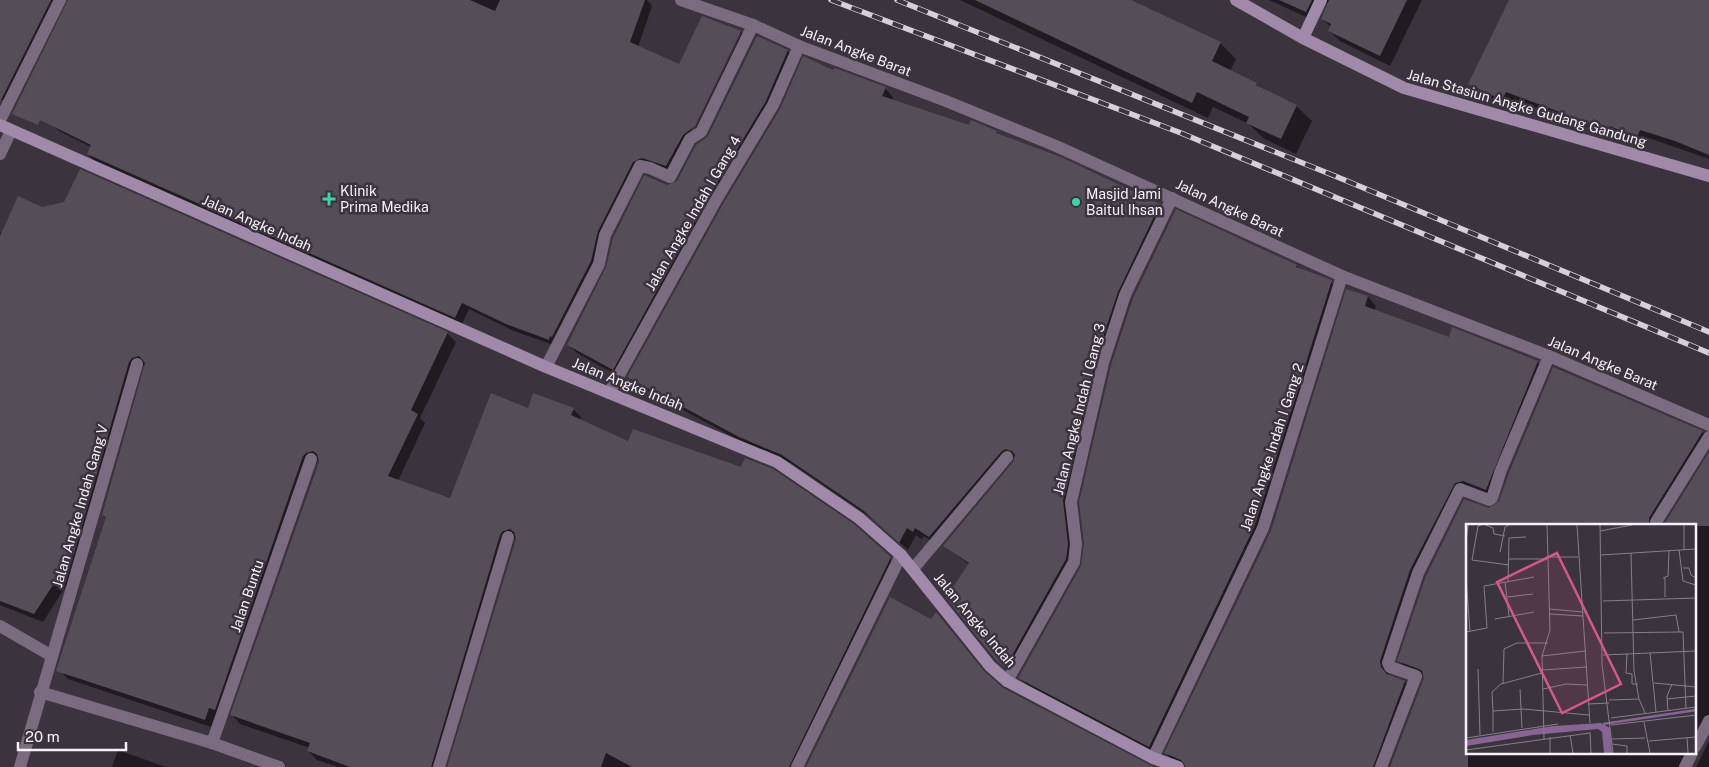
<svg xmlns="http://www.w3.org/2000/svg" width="1709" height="767" font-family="'Public Sans',sans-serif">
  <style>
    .shadow { fill: #0007; fill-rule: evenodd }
    .building { fill: #554d58 }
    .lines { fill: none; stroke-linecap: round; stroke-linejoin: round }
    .street { stroke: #7b6b80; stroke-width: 12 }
    .secondary { stroke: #a189aa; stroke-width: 12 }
    .rail-casing { stroke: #d6d1d8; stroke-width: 5.5 }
    .rail { stroke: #3b333d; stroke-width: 4; stroke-dasharray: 11; stroke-linecap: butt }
    .poi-dot { fill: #3bd4a4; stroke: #3b333d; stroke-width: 2 }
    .labels { text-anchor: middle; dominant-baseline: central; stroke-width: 5; stroke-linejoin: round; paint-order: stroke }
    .street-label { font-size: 14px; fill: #f7f2f9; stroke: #3b333d }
    .poi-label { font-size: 14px; fill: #f7f2f9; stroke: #3b333d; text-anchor: start }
    .inset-river { fill: none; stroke: #876493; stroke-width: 2.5 }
    .inset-road { fill: none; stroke: #867f88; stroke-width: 1 }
    .view { fill: #d2598a; fill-opacity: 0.15; stroke: #d2598a; stroke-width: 2.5 }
    .inset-edge { fill: none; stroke: #f7f2f9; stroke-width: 2.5 }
  </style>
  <rect width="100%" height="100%" fill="#3b333d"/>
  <g class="shadow">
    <path d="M0,0H66H62L10,104L0,99Z"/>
    <path d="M69,0H647L652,6L638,47L679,65L741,32L748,39L674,173L640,169L556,346L514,331L469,309L462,324L95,162L88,154L91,147L59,131L51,124ZM738,34H741L693,133L691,131Z"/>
    <path d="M960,0H1128L1220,43L1236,59L1230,71L1296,106L1312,121L1296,154L1263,138L1249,124L1213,107L1208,118Z"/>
    <path d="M1269,0H1422L1390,66L1340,41L1329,31L1331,27L1322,19L1329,3H1326L1317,22Z"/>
    <path d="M1511,0H1709V159L1649,138L1646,146L1619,134L1617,138L1515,100L1511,108L1478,92L1469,83Z"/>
    <path d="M757,37L788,51L797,60L622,378L577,353L568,344L709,136Z"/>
    <path d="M834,72L885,88L893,97L891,101L970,127L996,132L1000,136L1159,205L1168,213L1125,300L1071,509L1076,553L1013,675L997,660L970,565L944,546L1014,463L1015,457L1009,460L938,545L924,536L921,539L916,535L908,550L873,519L791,463L748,445L637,385L629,377Z"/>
    <path d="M42,208L447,333L456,342L420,418L425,423L398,481L450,499L529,409H573L581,417L580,420L890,558L899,566L800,767H449L517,537L508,543L443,767H338L317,760L308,751L310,748L240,724L232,715L320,460L315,461L214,728L68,679L60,671L107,519L103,515L146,364L137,370L82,561L43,622L0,605V233L2,234Z"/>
    <path d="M1176,211L1297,266L1301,270L1331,282L1339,289L1262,533L1157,753L1027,685L1020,678L1083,564Z"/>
    <path d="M1347,290L1368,297L1376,306L1374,311L1450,338L1538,362L1546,370L1494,498L1463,491L1418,579L1388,669L1389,676L1405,682L1413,690L1384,767H1187L1174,762L1166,753L1272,531Z"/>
    <path d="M1554,368L1703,432L1709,439L1658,526H1468V753H1695V526L1709,455V730L1690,767H1391L1425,679L1424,676L1407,669L1399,661L1465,501L1490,509L1501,502Z"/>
    <path d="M1709,741V767H1696Z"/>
    <path d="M118,750L166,767H112Z"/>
  </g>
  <g class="building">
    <path d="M0,0H51L0,102Z"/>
    <path d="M68,0H470L495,11L500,0H645L630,42L679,64L702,16L741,31L695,126L683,135L666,166L642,158L633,162L598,231L591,261L552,337L550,336L549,340L506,324L462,303L455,318L87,154L91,145L40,120L38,125L12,114Z"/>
    <path d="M975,0H1131L1221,42L1212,61L1257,83L1256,85L1297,105L1281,139L1246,123L1249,117L1197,92L1192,103Z"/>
    <path d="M1279,0H1312L1306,12Z"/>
    <path d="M1329,0H1407L1380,56L1328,31L1331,24L1321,19Z"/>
    <path d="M1509,0H1709V155L1675,141L1640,130L1637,138L1610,126L1608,130L1506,92L1502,100L1468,84Z"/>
    <path d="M757,36L788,50L766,101L709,196L613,370L567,345L606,267L613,238L644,175L667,185L677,181L696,145L708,136Z"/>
    <path d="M803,56L833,70L835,68L886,87L882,96L969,125L971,120L997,131L996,133L1061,157L1160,204L1118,292L1095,361L1063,500L1068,544L1066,559L1005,668L996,660L946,598L969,563L943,546L1013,462L1015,455L1012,451L1005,449L1001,452L929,537L915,528L913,532L907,528L899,543L864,511L782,455L739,437L627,377L723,204L780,109Z"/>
    <path d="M80,169L448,332L411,410L418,414L388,476L450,498L491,393L528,408L533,393L574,408L571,415L628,441L633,429L741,467L745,458L773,469L854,524L891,557L789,767H632L606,753L601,767H447L516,539L514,532L510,529L503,531L500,535L431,767H350L307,751L310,743L230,715L319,462L317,454L313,451L306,453L303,456L215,710L209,708L205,720L56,671L106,517L102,515L145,363L139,356L132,358L129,362L74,553L34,614L0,601V236L18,196L42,207L64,202Z"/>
    <path d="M1176,209L1297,265L1296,267L1332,280L1255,525L1149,747L1018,678L1081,566L1084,543L1079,502L1111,365L1133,298Z"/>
    <path d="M1346,289L1368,296L1365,306L1449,337L1452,327L1538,361L1486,490L1463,481L1455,483L1410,570L1380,661L1381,667L1387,674L1405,681L1373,767H1186L1181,760L1164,753L1271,531Z"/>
    <path d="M1553,367L1703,431L1649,518V526H1468V767H1390L1424,678L1422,671L1419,669L1397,661L1426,576L1464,499L1489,508L1499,501L1509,473Z"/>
    <path d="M1709,452V526H1663Z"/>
    <path d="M890,597L931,619L936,612L984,671L1003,688L1154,767H806Z"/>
  </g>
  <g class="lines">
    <g class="street">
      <path d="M681,0L753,25L799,46L946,101L1056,146L1342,276L1549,356L1709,425"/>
      <path d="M0,120L60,0"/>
      <path d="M0,154L11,131"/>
      <path d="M546,367L599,264L605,235L640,166L650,168L670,177L690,139L701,132L753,25"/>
      <path d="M609,393L716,200L773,105L799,46"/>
      <path d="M1656,522L1709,437"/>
      <path d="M913,569L1007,457"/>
      <path d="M0,626L52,656"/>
      <path d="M1007,681L1074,562L1076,544L1071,502L1103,363L1125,295L1172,198"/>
      <path d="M40,692L212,743L279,767"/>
      <path d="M212,743L311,459"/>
      <path d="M1695,747L1709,721"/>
      <path d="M1153,758L1263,528L1342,276"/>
      <path d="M20,767L137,364"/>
      <path d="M439,767L508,537"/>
      <path d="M797,767L901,555"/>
      <path d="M1381,767L1416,676L1390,667L1388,663L1418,573L1460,489L1489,500L1492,498L1501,470L1549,356"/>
      <path d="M1685,767L1692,753"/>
    </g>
    <g class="secondary">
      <path d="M1236,0L1303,38L1404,88L1709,176"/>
      <path d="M1303,38L1321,0"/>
      <path d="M0,125L546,367L777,462L859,518L901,555L990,666L1007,681L1153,758L1178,767"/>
    </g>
    <defs>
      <g id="rail">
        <path d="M831,0L1181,133L1709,353"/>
        <path d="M897,0L1335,176L1709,332"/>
      </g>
    </defs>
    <use href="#rail" class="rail-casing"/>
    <use href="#rail" class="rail"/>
  </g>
  <g class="poi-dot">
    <path d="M326.5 191.5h5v5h5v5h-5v5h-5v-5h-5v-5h5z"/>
    <circle cx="1076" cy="202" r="5"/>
  </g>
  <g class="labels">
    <g class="street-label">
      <text transform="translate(856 51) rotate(21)">Jalan Angke Barat</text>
      <text transform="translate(1527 108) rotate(16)">Jalan Stasiun Angke Gudang Gandung</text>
      <text transform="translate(1230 208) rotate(25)">Jalan Angke Barat</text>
      <text transform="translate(693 213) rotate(-60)">Jalan Angke Indah I Gang 4</text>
      <text transform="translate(257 223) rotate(24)">Jalan Angke Indah</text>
      <text transform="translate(1603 363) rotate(23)">Jalan Angke Barat</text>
      <text transform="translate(628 384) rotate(22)">Jalan Angke Indah</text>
      <text transform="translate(1079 409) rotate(-76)">Jalan Angke Indah I Gang 3</text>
      <text transform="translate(1272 447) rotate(-72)">Jalan Angke Indah I Gang 2</text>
      <text transform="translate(80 506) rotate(-74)">Jalan Angke Indah Gang V</text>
      <text transform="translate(247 596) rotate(-71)">Jalan Buntu</text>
      <text transform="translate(975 620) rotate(50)">Jalan Angke Indah</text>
    </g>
    <g class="poi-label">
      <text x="340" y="191">Klinik<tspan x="340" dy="16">Prima Medika</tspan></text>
      <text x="1086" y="194">Masjid Jami<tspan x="1086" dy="16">Baitul Ihsan</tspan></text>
    </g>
  </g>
  <g transform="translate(1466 524)">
    <rect width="230" height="230" fill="#3b333d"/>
    <path d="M135,199L144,204L146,229H138L136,208L132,205L67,211L0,222V216L87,202Z" fill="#876493"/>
    <path class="inset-river" d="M137,200L230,186"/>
    <path class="inset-road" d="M15,1L12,2L6,36L43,41M20,1L27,4L28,10L39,12M111,1L124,199M134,1L136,140L147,229M218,1V26M134,7L166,1M0,19L2,1M213,26L217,57L230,61M34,28L39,3L43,1M135,31L230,25M81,33H112M43,35H81M217,44H223L225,51L230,54M0,52L4,108M197,54L202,52L203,27M199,54V73M39,58L43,92M42,58L43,14L60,13M41,73L67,70M137,77L230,74M83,85L117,88M83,90L117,92M29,95L68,88M167,96L210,91L213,108H217L220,185M0,108L21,104L18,62L68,53M138,109L213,108M184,129L190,188M161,130L160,149L166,150V160H172M137,131L230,127M76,132L119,127M12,145L14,211M76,146L120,143M76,149L35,160L26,168L27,187L57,185L123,191M37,159L38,125L51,119H82M188,159L230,163M54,165L56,204M77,165L100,160L121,161M173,175L179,189M201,175L230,172M143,176L173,175L168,147L165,29M122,180L143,179M27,187V208M202,187L201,172L206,160M145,194L230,183M178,198L184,229M145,201L230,191M124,208L125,229M104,211L107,229M221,213L222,229M0,214L92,200M78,215L76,132L84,106L81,1M146,215L179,214M183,217L230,213M146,220L161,222V229M0,226L124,209M84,229V213"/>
    <path class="view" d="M91,29L155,160L96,189L31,58Z"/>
    <rect width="230" height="230" class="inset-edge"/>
  </g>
  <path d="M18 742v8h108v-8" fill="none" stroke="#f7f2f9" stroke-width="2.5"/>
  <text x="25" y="742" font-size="15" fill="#f7f2f9" stroke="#3b333d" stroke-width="4" paint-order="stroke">20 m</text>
</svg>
